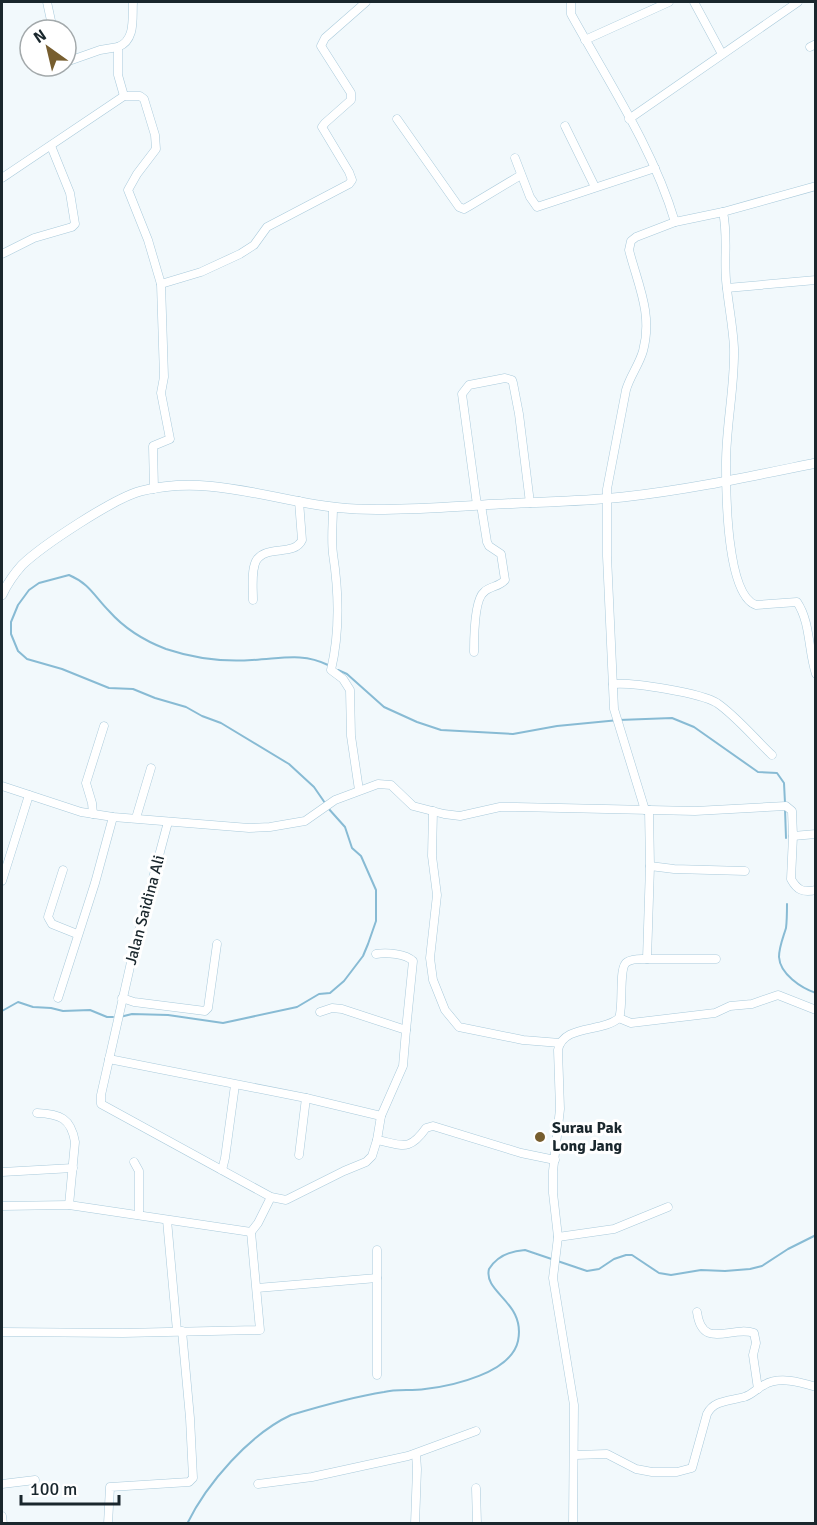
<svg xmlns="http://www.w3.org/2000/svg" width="817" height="1525" font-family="Signika,sans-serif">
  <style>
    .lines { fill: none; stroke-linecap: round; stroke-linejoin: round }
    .stream { stroke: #88bbd4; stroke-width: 2 }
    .minor-casing { stroke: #a9cadb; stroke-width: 9 }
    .tertiary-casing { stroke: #a9cadb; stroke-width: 10 }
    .minor { stroke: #fff; stroke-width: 8 }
    .tertiary { stroke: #fff; stroke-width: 9 }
    .poi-dot { fill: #775e2f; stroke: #fff; stroke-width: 2 }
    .labels { text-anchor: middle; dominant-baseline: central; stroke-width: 6; stroke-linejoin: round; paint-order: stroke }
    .street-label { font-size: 16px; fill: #1a272d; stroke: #fff }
    .poi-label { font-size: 16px; font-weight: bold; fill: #1a272d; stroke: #fff; text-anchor: start }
  </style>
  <rect width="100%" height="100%" fill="#f2f9fc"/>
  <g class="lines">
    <g class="stream">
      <path d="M338,670L347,674L384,707L417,722L441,730L513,734L557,726L619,720L672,718L694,727L758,772L777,773L784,783L785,803"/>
      <path d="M325,803L314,787L289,764L221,723L202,716L186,707L155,698L133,689L109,688L62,669L27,659L18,651L11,634V622L18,605L29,590L39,583L69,575C90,584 94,596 109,611C124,628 145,641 166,649C193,658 224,662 252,660C280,659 302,652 328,665"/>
      <path d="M785,809L786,838"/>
      <path d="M787,904C787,912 787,920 786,928C783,938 779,947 779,957C780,974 801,988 816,993"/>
      <path d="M2,1011L18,1002L33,1007L51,1008L63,1011L90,1010L107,1017H113"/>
      <path d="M120,1017L132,1014L168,1015L223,1023L297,1007L319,994L330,993L344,981L363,956L368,944L376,921V890L361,856L352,848L345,827L328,808"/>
      <path d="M187,1524C207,1483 250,1434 291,1415C321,1406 352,1397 384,1392C397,1389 411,1391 425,1389C452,1386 511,1373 518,1341C526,1302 483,1293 489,1269C497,1256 510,1251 525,1250L587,1271L599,1269L614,1259L626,1255H632L659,1273L671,1275L701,1270L725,1271L750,1269L762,1266L788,1249L816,1235"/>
    </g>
    <defs>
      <g id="minor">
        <path d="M47,2L53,30"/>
        <path d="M571,2V14C608,81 653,148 675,222L723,212L816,186"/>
        <path d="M694,2L722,54"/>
        <path d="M585,40L669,2"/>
        <path d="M810,47L816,44"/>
        <path d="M66,62L100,50L118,47"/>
        <path d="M124,96L118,75V47C136,40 132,18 133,2"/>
        <path d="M397,119L459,207L464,209L471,205L521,175"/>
        <path d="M629,119L798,2"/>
        <path d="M565,126L595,187"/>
        <path d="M515,158L530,197L537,207L655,168"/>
        <path d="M2,178L124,96H140L144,99L155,135L156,149L137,174L128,190L148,240L161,284L164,377L161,393L170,439L153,446L154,489"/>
        <path d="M723,212C728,235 724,257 726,280C728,303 733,326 734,348C735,386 726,425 726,463C726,491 726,595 756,605L797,602C811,623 808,651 816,674"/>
        <path d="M2,254L34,238L72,227L75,224L70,193L51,146"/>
        <path d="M161,284L201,272L240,254L254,245L267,227L349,184L352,180L349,172L322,127L325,123L351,100V93L321,46L325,38L366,2"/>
        <path d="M727,288L816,280"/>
        <path d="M477,505L462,394L469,385L505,378L512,380L513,383L519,414L530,503"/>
        <path d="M333,507C333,522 331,539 333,554C339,593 340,632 331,670L343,679L350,690L351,736L359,790"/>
        <path d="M253,600C253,588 251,571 256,561C266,544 294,557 302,540L299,501"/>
        <path d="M474,652C474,640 474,600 484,592C490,586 499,587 505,580L501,554L489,546L487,542L481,505"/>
        <path d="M613,684C633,682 701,693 717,703C736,716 755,739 772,755"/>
        <path d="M2,786L81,812L113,817L249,828L270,827L305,821L335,800L378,784L391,785L413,806L444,814L460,816L500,807H516L695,811L786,806L792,811L793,836L816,834"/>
        <path d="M645,810L614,709L607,556V489L626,390C630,376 639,365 643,351C653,314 638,285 629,250L631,241L636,237L675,222"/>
        <path d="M433,811L432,856L437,895L430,958L433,980L445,1010L459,1027L523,1040L560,1043"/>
        <path d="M93,814L92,803L86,783L104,726"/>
        <path d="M136,818L151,768"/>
        <path d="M168,822L134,949L101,1095V1104L271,1197L286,1200L344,1171L366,1162L372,1156L377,1140"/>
        <path d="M793,836L791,879C797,890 803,893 816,890"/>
        <path d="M650,866L674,869L745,871"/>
        <path d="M63,870L48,917L52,924L77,934"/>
        <path d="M2,881L29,795"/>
        <path d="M376,954C387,952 406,954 413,961L406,1030"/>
        <path d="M647,959H716"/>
        <path d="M58,998L95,883L113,817"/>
        <path d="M122,998L134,1002L205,1011L208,1008L217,944"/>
        <path d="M320,1012L332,1008L342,1009L406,1030L403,1066L381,1116L377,1140C403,1145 409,1152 426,1128L433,1126L521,1153L555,1160"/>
        <path d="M619,1018L631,1023L715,1013L730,1006L752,1004L778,995L816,1010"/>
        <path d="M109,1059L306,1098L381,1116"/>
        <path d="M37,1113C60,1114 71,1118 75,1142L69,1205"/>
        <path d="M299,1155L306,1098"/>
        <path d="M134,1162L139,1171V1215"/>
        <path d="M222,1170L225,1158L235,1085"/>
        <path d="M2,1172L73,1168"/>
        <path d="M2,1206L69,1205L251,1232L258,1223L271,1197"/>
        <path d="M167,1220L177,1331"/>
        <path d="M558,1237L614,1229L668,1207"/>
        <path d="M377,1250V1375"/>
        <path d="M257,1288L377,1278"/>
        <path d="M697,1312C702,1351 732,1325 754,1333L756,1343L753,1355L758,1389"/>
        <path d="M2,1332L123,1333L260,1330L251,1232"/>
        <path d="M575,1455L607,1454L636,1469L652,1472H677L692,1468L707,1414C714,1400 730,1401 744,1397C752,1395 757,1388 764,1385C779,1376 800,1382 816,1387"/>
        <path d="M2,1484L35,1480"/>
        <path d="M258,1484L312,1477L408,1456L476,1431"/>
        <path d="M476,1488L477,1524"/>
        <path d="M2,1516L3,1524"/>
        <path d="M108,1524L110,1487L189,1482L193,1478L190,1418L182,1331"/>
        <path d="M415,1524L417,1469L416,1454"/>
        <path d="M573,1524L574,1405L553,1278L558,1237L553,1193V1171L560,1109L558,1050C563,1024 602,1033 619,1018C624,1006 618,967 627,962C633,958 641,959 647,959L650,866L649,810"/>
      </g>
      <path id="tertiary" d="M2,595C7,584 14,574 22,565C43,545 114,498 141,491C216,472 283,506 356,509C399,511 441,507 483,505C530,502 577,502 623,497C688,490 752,476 816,463"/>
    </defs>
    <use href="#minor" class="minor-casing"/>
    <use href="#tertiary" class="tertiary-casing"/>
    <use href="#minor" class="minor"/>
    <use href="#tertiary" class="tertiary"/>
  </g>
  <circle class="poi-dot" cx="540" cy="1137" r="6"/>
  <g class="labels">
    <g class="street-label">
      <text transform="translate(145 910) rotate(-75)">Jalan Saidina Ali</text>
    </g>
    <g class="poi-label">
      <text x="552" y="1128">Surau Pak<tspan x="552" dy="18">Long Jang</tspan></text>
    </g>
  </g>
  <rect width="817" height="1525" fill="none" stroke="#1a272d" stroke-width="6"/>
  <g transform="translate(48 48) rotate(326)"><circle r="28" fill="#ffffff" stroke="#a3a9ab" stroke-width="1.5"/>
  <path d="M0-4.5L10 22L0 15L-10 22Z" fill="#775e2f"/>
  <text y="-9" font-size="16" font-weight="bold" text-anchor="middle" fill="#1a272d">N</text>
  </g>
  <path d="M21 1495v9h98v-9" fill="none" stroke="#1a272d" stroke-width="3"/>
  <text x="30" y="1495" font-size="18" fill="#1a272d" stroke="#ffffff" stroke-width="4.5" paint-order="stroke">100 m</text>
</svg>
